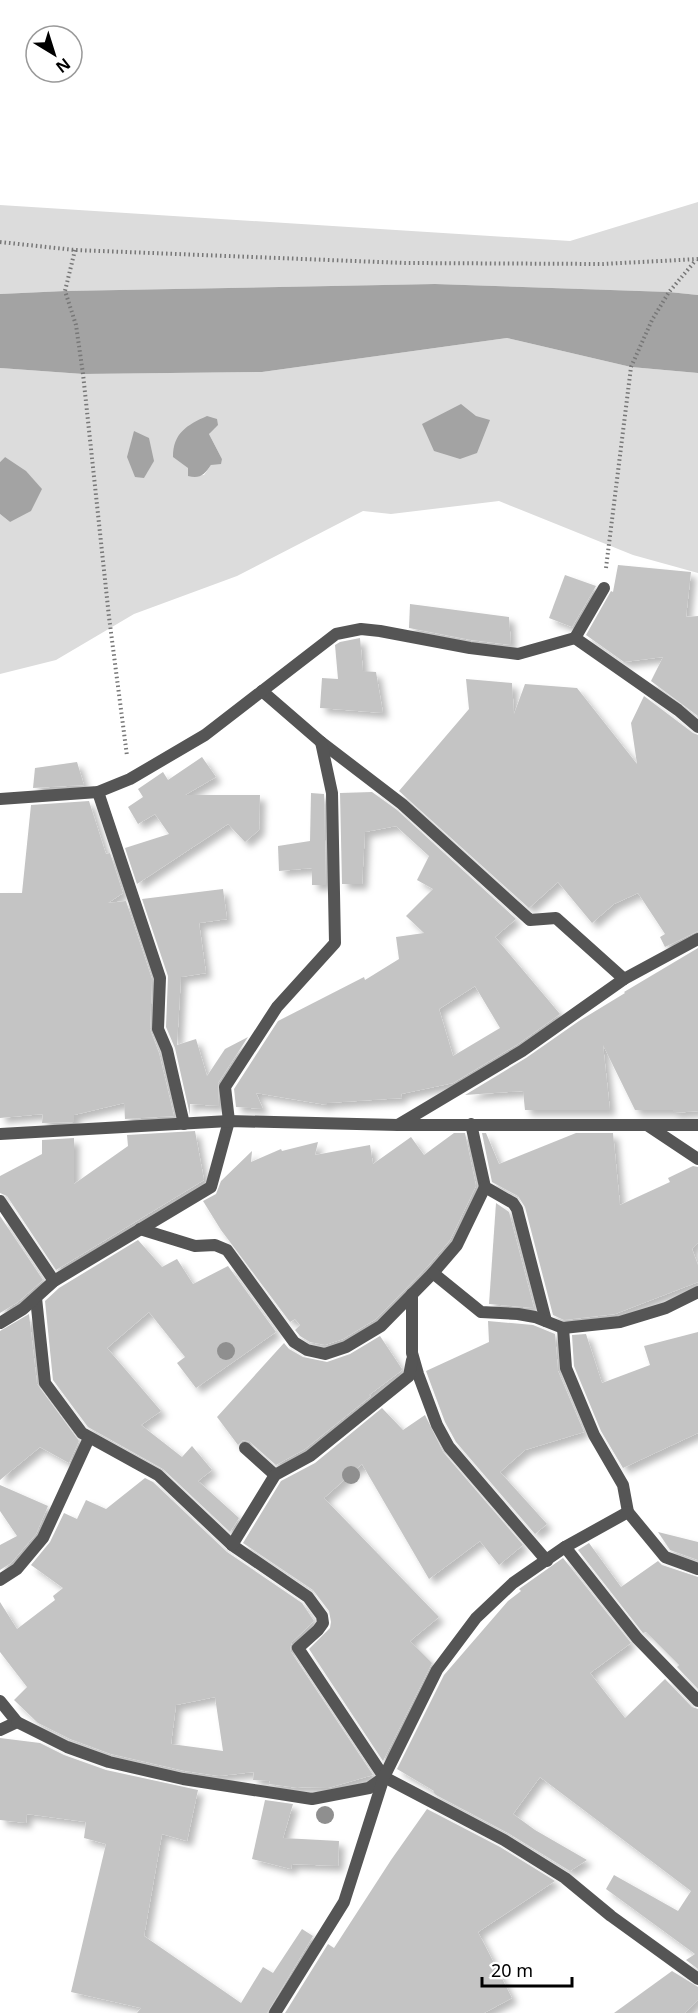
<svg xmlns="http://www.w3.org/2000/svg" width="698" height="2013" font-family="'Noto Sans',sans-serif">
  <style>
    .green { fill: #dcdcdc; fill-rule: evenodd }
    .water { fill: #a3a3a3 }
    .building { fill: #c4c4c4; fill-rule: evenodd; filter: url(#shadow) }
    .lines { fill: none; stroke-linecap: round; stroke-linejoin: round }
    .path { stroke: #777; stroke-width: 4; stroke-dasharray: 1.5 3; stroke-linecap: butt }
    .minor { stroke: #555; stroke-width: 12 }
    .tertiary { stroke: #555; stroke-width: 12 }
    .tree { fill: #8f8f8f }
  </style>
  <defs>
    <filter id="shadow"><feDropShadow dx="5.5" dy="5.5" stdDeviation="3" flood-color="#0004"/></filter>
  </defs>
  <rect width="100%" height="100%" fill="#fff"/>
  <g class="green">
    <path d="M698,202V295L669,292L435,284L65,291L0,294V205L570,241Z"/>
    <path d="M507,338L631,367L698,373V573L633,555L499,501L391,514L363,511L237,576L134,614L56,660L0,674V514L10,522L5,457L0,462V368L83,374L262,372ZM217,419L209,434L222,459L211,465L204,475L188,476V468Z"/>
  </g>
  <g class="water">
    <path d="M435,284L669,292L698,295V373L631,367L507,338L262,372L83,374L0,368V294L65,291Z"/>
    <path d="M461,404L476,416L490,420L477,453L460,459L434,451L422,424Z"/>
    <path d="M207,416L217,419L218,425L209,434L222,459L221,464L211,465C204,475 200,479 188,476V468L173,457C173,433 187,425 207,416Z"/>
    <path d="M134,431L149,438L154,461L144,478L135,477L127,457Z"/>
    <path d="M5,457L26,471L42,489L31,511L10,522L0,514V462Z"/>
  </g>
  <g class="building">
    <path d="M618,565L691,572L686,617L698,616V716L651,681L663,657L624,662L586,635L611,591L613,592Z"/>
    <path d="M565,575L596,586L572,627L549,618Z"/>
    <path d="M410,604L509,617L511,645L471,640L409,628Z"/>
    <path d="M360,638L363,671L376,672L383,713L320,708L322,678L338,679L335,645L340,642Z"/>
    <path d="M466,679L512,683L514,714L525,684L577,688L637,764L631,723L644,696L693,733L698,735V931L665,947L660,937L665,934L638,893L614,904L592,923L558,882L529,908L399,791L469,709Z"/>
    <path d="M202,757L216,777L185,795H260L259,830L245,842L228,824L137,884L125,848L169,834L155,814L138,824L128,807L143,797L138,789L163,772L168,780Z"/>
    <path d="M77,762L84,785L33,788L35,768Z"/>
    <path d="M372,792L397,810L516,919L495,937L560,1014L518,1044L453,1083L401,1094L402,1098L327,1103V1105L256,1093L263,1109L236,1107L234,1089L278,1021L364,977L365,980L399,959L396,937L424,933L406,916L433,889L417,880L429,856L396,826L365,832L362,884H342L340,793ZM475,986L500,1028L453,1056L439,1009Z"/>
    <path d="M311,793L324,794L326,885H312V868L279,871L278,846L310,841Z"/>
    <path d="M89,801L106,854L110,853L123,893L108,903L126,901L152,979L150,1029L159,1053L174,1116L125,1119L124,1103L74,1115V1122L42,1123L43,1114L0,1118V893H22L31,805Z"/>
    <path d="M223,889L227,919L199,923L206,973L181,977L177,1045L196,1039L207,1076L225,1049L248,1037L218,1083L219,1106L190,1104V1115L175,1048L166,1027L168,976L142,899Z"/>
    <path d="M698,948V1111L673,1113V1110H635L603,1045L610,1110H525L523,1091L465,1095L526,1058L579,1021L625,993L624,992Z"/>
    <path d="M195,1131L204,1180L56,1270L7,1196L0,1193V1176L42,1154V1140L74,1138V1184L128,1146L127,1135Z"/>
    <path d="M454,1133H465L476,1186L450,1240L427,1267L376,1319L343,1339L325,1345L310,1342L300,1336L295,1330L300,1325L295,1319L290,1322L221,1230L203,1201L216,1194L221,1181L252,1151L251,1162L281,1149L282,1151L318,1142L315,1155L370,1145L373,1164L411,1137L424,1155Z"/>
    <path d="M482,1133H486L499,1164L576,1133H613L620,1205L670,1182L668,1178L693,1166L698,1167V1243L692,1249L698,1265V1282L615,1314L564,1320L553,1315L525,1207L518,1196L492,1182Z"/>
    <path d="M496,1203L509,1212L534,1308L489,1304Z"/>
    <path d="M0,1216L43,1280L18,1302L0,1313Z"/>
    <path d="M138,1240L162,1267L177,1259L193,1284L228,1266L276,1332L196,1388L177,1363L185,1357L149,1312L107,1348L161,1411L141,1425L182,1457L192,1446L212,1470L198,1481L239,1518L230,1532L163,1469L88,1427L53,1380L45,1301L59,1288Z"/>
    <path d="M29,1314L37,1384L79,1441L69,1463L40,1447L0,1480V1331Z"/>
    <path d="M488,1321L533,1325L555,1334L558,1371L584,1432L525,1450L500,1472L547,1524L535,1534L456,1442L445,1422L426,1371L489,1342Z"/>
    <path d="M698,1332V1433L623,1468L601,1431L574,1366L572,1335L586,1334L602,1383L650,1365L644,1346Z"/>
    <path d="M380,1336L402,1369L401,1371L369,1395L371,1396L305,1449L276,1465L250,1442L243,1440L238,1445L217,1417L284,1343L289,1349L303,1357L327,1362L350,1354Z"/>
    <path d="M382,1408L403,1430L425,1415L443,1452L523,1545L499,1565L480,1541L429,1579L362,1464L324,1498L439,1617L410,1641L432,1663L383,1761L309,1649L330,1628L331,1622L329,1611L313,1590L243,1543L281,1481L315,1463Z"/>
    <path d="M145,1478L153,1482L227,1552L302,1603L314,1621L292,1642L290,1648L291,1652L373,1775L328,1788L298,1787V1788L269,1784L270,1781L253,1780L254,1772L219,1776L185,1771L111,1754L70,1739L38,1723L14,1700L27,1687L0,1652V1602L17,1629L55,1600L53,1596L63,1588L31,1565L50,1542L64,1513L77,1519L86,1500L106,1509ZM215,1697L223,1751L171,1744L176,1705Z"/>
    <path d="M0,1485L48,1506L36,1534L11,1563L0,1570V1545L17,1536L0,1511Z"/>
    <path d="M658,1532L698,1542V1560L670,1550Z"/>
    <path d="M589,1543L621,1587L658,1561L662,1565L698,1577V1689L677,1667L679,1665L646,1632L643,1633L578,1550Z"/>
    <path d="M563,1558L631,1643L590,1673L625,1718L665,1679L692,1707L698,1709V1969L686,1960L695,1954L606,1889L614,1875L678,1911L691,1891L540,1777L513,1814L535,1830L587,1860L570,1871L508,1833L436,1795L433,1792L434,1791L397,1769L444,1675L508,1601L521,1591L519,1589Z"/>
    <path d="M0,1738L40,1743L64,1755L106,1770L198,1790L187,1841L162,1834L144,1936L241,2003L263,1967L273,1973L302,1929L313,1936L267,2013H137L141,2008L71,1992L106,1844L84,1838L86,1822L27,1814L26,1823L0,1820Z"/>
    <path d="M265,1800L293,1804L283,1838L339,1841L338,1866L292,1864L291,1869L252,1859Z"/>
    <path d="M427,1809L500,1847L555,1881L478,1932L512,1998L484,2013H285L328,1944L334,1948L391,1860Z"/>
    <path d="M672,1971L698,1987V2000L685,2013H614Z"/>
  </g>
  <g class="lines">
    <g class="path">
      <path d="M0,242L75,250L405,263L603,264L698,259"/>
      <path d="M75,250L65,291L76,325L83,374L109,617L127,756"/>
      <path d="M606,568L631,367L652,320L669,292L696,260"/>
    </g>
    <g class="minor">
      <path d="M575,638L604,588"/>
      <path d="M262,691L321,742L402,804L530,920L556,918L624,979"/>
      <path d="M98,792L160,978L158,1029L167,1050L184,1124"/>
      <path d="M0,799L98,792L130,779L205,735L336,634L361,629L380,631L470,648L518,654L575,638L678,710L698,727"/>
      <path d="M471,1124L485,1187L513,1203L517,1209L546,1321"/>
      <path d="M398,1125L522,1051L624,979L698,939"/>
      <path d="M647,1125L698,1159"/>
      <path d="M0,1201L54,1281"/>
      <path d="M140,1229L195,1246L215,1245L227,1250L294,1342L307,1350L325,1354L346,1347L381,1326L433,1273L457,1245L485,1187"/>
      <path d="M433,1273L481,1312L518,1314L535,1317L563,1328L620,1322L666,1308L698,1292"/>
      <path d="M412,1294V1353L418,1374L437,1425L449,1447L547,1561"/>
      <path d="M36,1298L45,1383L82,1433L158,1475L232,1545L308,1597L322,1616L323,1623L318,1630L298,1648L384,1777L504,1840L565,1878L611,1916L698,1979"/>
      <path d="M0,1323L23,1309L54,1281L211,1187L229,1121L225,1087L277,1007L335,943L332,793L321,742"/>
      <path d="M563,1328L566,1368L594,1435L623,1485L628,1512L665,1557L698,1569"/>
      <path d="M245,1448L275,1475"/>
      <path d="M232,1545L275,1475L310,1456L409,1376L412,1360"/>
      <path d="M565,1547L637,1638L698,1701"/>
      <path d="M0,1580L17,1569L43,1538L89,1438"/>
      <path d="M0,1701L17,1722L0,1730"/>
      <path d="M17,1722L67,1747L109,1762L183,1779L312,1799L369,1788L383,1778"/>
      <path d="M275,2013L344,1902L384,1777L437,1670L476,1618L513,1583L565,1547L628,1512"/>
    </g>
    <path class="tertiary" d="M0,1134L229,1121L398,1125H698"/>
  </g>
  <g class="tree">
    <circle cx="226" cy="1351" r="9"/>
    <circle cx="351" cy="1475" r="9"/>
    <circle cx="325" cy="1815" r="9"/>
  </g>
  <g transform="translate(54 54) rotate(142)"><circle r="28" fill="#ffffff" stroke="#999999" stroke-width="1.5"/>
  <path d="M0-4.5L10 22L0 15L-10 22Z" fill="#000000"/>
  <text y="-9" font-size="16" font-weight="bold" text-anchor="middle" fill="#000000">N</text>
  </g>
  <path d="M482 1977v9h90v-9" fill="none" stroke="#000000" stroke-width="3"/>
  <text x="491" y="1977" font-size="18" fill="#000000" stroke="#ffffff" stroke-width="4.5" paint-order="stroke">20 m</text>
</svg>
